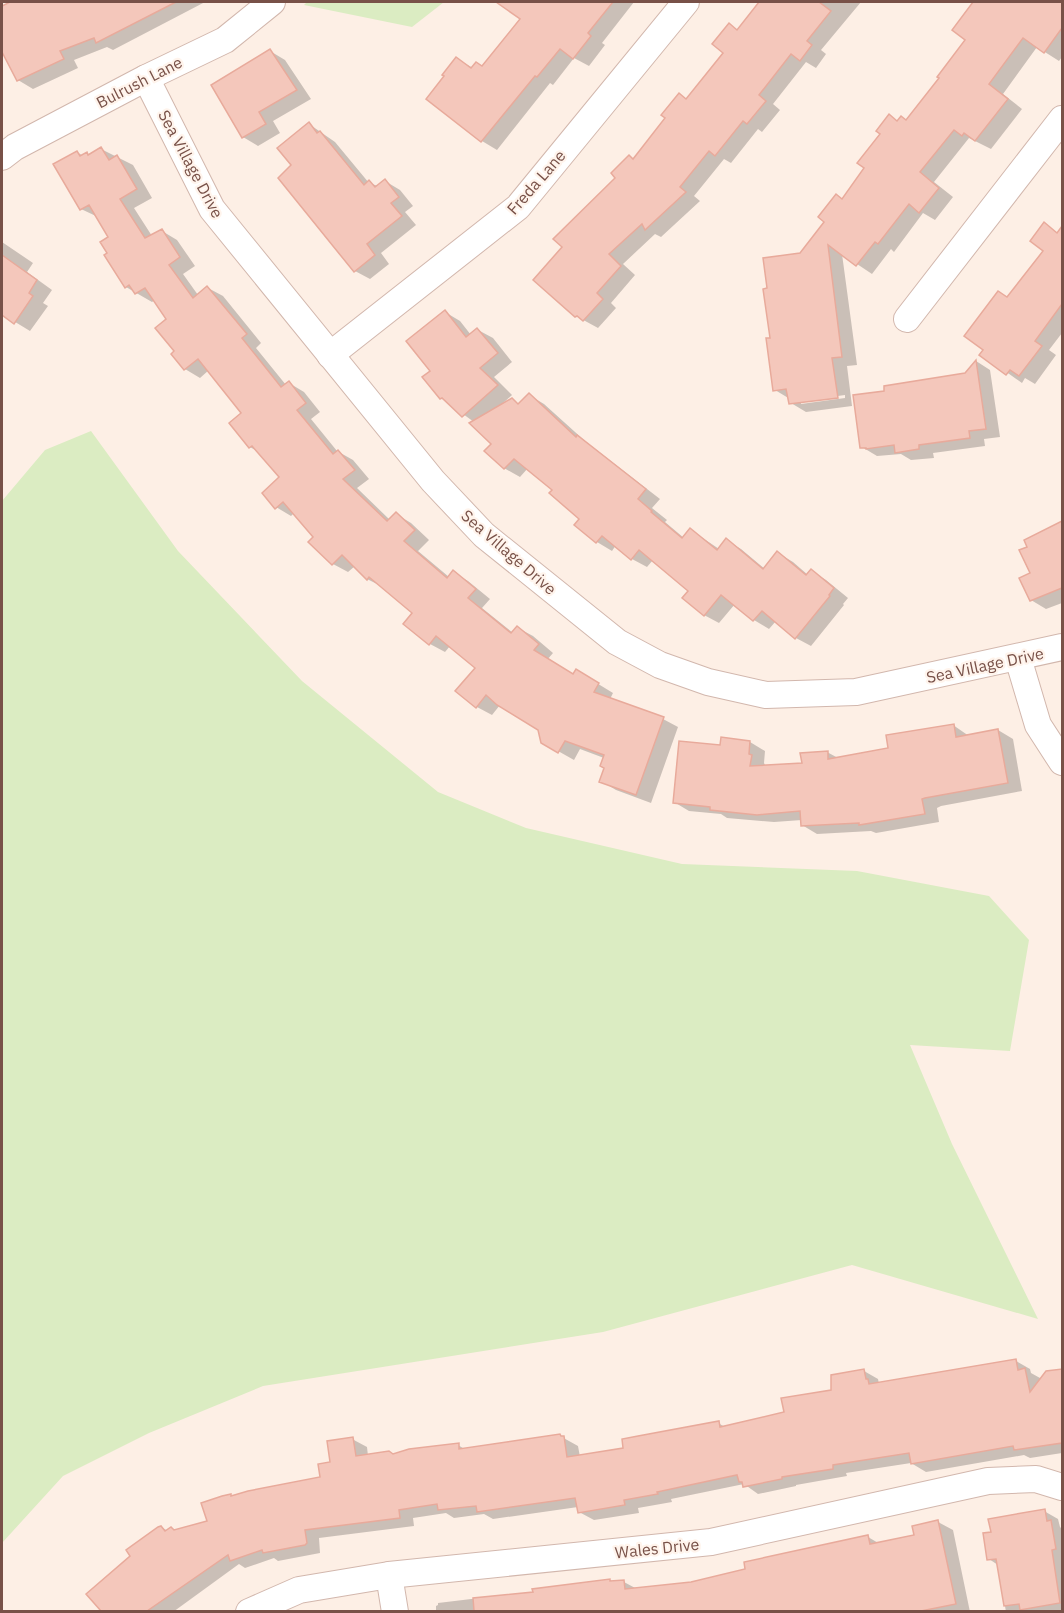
<svg xmlns="http://www.w3.org/2000/svg" width="1064" height="1613" font-family="'IBM Plex Sans',sans-serif">
  <style>
    .green { fill: #dbecc2 }
    .shadow { fill: #0003; fill-rule: evenodd }
    .building { fill: #f4c7bb; stroke: #e8aa9b; stroke-width: 1.5 }
    .lines { fill: none; stroke-linecap: round; stroke-linejoin: round }
    .street-casing { stroke: #d2b7ad; stroke-width: 28 }
    .street { stroke: #fff; stroke-width: 26 }
    .labels { text-anchor: middle; dominant-baseline: central; stroke-width: 4.5; stroke-linejoin: round; paint-order: stroke }
    .street-label { font-size: 16px; fill: #785148; stroke: #fff4ec }
  </style>
  <rect width="100%" height="100%" fill="#fdefe5"/>
  <g class="green">
    <path d="M307,2H444L412,27L304,5Z"/>
    <path d="M91,431L178,551L302,681L438,792L526,828L682,864L857,871L989,896L1029,940L1010,1051L910,1045L952,1144L1038,1319L852,1265L603,1332L263,1386L149,1433L63,1476L2,1543V501L45,450Z"/>
  </g>
  <g class="shadow">
    <path d="M14,2L42,3L205,2L113,50L107,47L74,60L78,68L33,89L18,80L2,48V8Z"/>
    <path d="M516,2H634L602,43L605,45L589,66L574,58L553,85L550,83L497,150L482,141L429,98L457,59L473,68L483,67L522,19L510,10Z"/>
    <path d="M761,2H861L821,50L826,54L816,68L806,62L773,104L780,110L762,132L758,129L731,163L724,159L694,196L700,201L661,237L655,234L623,264L635,275L611,303L616,308L598,328L576,316L564,247L617,178L629,157L634,160L687,100L725,52L729,25L738,31Z"/>
    <path d="M975,2H1062V57L1059,61L1037,47L1003,94L1022,109L991,149L969,138L934,182L953,197L935,220L923,213L894,252L891,249L872,274L842,254L857,365L847,366L852,406L806,412L791,403L790,399L775,390L769,290L801,254L866,168L889,116L898,122L907,121L941,78L967,40L954,30ZM845,395V398L801,404V401Z"/>
    <path d="M270,51L285,60L311,99L273,121L280,133L258,146L243,137Z"/>
    <path d="M309,124L335,142L369,183L378,186L385,181L400,190L413,206L405,212L416,225L381,253L389,264L370,279L355,271L293,165Z"/>
    <path d="M101,149L133,165L152,198L134,208L152,236L162,231L177,240L195,266L183,274L198,295L208,288L223,296L261,343L256,348L286,385L289,383L304,392L320,412L311,419L337,451L353,460L369,479L357,488L390,520L396,514L411,523L429,540L418,551L449,577L453,572L468,581L490,599L482,608L513,633L518,628L533,636L553,653L547,660L574,676L577,671L613,693L610,699L663,719L678,727L651,803L616,790L601,781L606,768L604,758L580,749L574,760L542,742L539,729L500,705L492,715L477,707V668L450,646L445,652L430,644L414,613L383,587L367,579L355,566L348,572L333,564L315,537L294,513L291,516L276,507L281,477L260,453L250,447L243,414L209,370L200,378L185,369L176,352L168,320L155,300L152,302L126,287L110,237L98,217L81,209L77,152L83,156L87,154L90,156Z"/>
    <path d="M1044,224L1062,236V333L1049,350L1056,355L1035,384L1025,378L1022,383L981,354L1008,298L1045,251Z"/>
    <path d="M2,242L33,263L27,272L52,290L43,303L48,306L30,331L2,314Z"/>
    <path d="M445,312L460,321L471,335L478,330L493,338L512,362L494,377L512,395L501,405L512,400L520,405L529,395L544,404L585,441L660,499L652,508L667,520L665,522L684,538L691,530L719,549L726,540L741,549L765,569L778,553L793,562L808,575L811,571L826,580L848,598L843,604L844,605L811,646L796,638L776,621L769,629L754,620L735,604L719,623L704,615L690,591L653,560L647,567L632,559L616,545L612,551L597,542L576,525L581,518L554,490L528,468L520,477L504,468L493,444L474,422L441,398L432,371Z"/>
    <path d="M976,361L990,370L1000,437L984,439L985,446L933,453L934,458L911,460L901,454L877,456L862,447L886,392L965,374Z"/>
    <path d="M1062,523V603L1046,609L1031,600L1032,573L1029,547L1026,541Z"/>
    <path d="M953,725L969,736L998,730L1013,739L1022,791L941,806L937,808L939,822L876,833L871,831L817,834L802,825V820L774,822L727,818L721,814L689,811L674,802L721,747L750,742L765,751L764,763L766,767L803,764L827,752L838,758L890,749Z"/>
    <path d="M1016,1361L1030,1369L1031,1373L1040,1378V1381L1047,1373L1062,1371V1453L1030,1458L1024,1455L926,1472L911,1463L846,1473L847,1476L796,1485V1486L758,1494L744,1484L671,1499L672,1502L638,1508L639,1513L594,1520L579,1512L578,1507L493,1519L484,1514L454,1518L446,1513L413,1518L414,1526L319,1538L320,1553L278,1561L274,1558L245,1568L239,1564L173,1612H103L88,1594L132,1556L161,1527L168,1531L171,1528L176,1531L208,1522L233,1497L322,1478L352,1439L367,1447L368,1456L394,1455L458,1445L466,1450L560,1436L578,1446L580,1457L625,1449L718,1423L725,1427L785,1413L832,1391L864,1371L878,1379L879,1384Z"/>
    <path d="M1044,1511L1058,1519L1060,1527L1062,1529V1612H1006L998,1565L989,1559L992,1533Z"/>
    <path d="M938,1522L953,1530L970,1612H436V1606L438,1605V1603L496,1596L498,1597L534,1594V1590L610,1581L613,1583L624,1582L637,1589L692,1584L868,1537L880,1544L916,1536Z"/>
  </g>
  <g class="building">
    <path d="M10,2H176L96,43L94,38L60,51L64,59L17,81L2,52V6Z"/>
    <path d="M496,2H613L588,33L591,36L573,59L560,49L537,77L535,76L481,142L426,99L444,76L442,75L456,57L471,68L476,62L482,66L520,19Z"/>
    <path d="M759,2H819L831,11L807,41L812,45L800,61L791,54L759,95L766,101L747,124L743,121L715,156L709,151L680,187L686,192L645,230L642,224L609,254L621,266L597,293L603,299L583,321L577,316L575,317L533,280L562,247L553,239L615,178L611,173L629,155L633,159L665,118L661,115L679,93L686,99L723,53L712,44L729,23L737,30Z"/>
    <path d="M973,2H1062V28L1044,53L1023,38L989,84L1008,99L975,141L964,133L962,136L954,130L920,172L939,188L919,213L909,204L878,244L875,242L856,266L828,245L842,357L832,358L838,398L789,404L786,389L773,391L766,338H770L763,289L767,288L763,258L800,253L824,222L818,217L836,194L842,199L864,168L857,163L880,134L876,131L889,114L897,121L901,116L906,120L939,78L937,77L965,40L952,30Z"/>
    <path d="M270,49L297,90L259,112L266,124L242,138L211,85Z"/>
    <path d="M309,122L317,133L320,131L364,185L369,180L375,187L385,179L399,197L391,203L402,216L367,244L375,255L354,272L278,178L291,165L277,148Z"/>
    <path d="M101,147L109,160L117,155L137,189L120,199L145,238L162,229L180,257L169,265L193,298L207,286L247,334L242,338L281,387L289,381L306,403L297,410L333,454L338,450L355,470L343,479L387,521L396,512L415,530L404,541L447,578L453,570L476,589L468,598L511,633L517,626L539,644L534,650L573,674L576,669L599,683L594,692L664,717L636,795L599,782L604,768L600,766L604,755L565,741L558,753L541,743L538,730L497,705L486,695L476,708L455,691L475,668L436,636L429,645L403,624L412,613L369,577L367,580L342,555L332,565L308,542L313,537L283,502L275,509L262,493L279,477L252,446L249,448L229,423L241,413L198,359L184,370L171,354L174,351L155,328L166,319L145,288L135,294L129,285L125,288L104,255L107,253L100,242L108,237L89,205L80,210L53,164L77,151L80,156L87,152L88,155Z"/>
    <path d="M1044,222L1057,233L1062,226V304L1035,341L1042,346L1019,376L1010,370L1006,375L979,355L983,350L964,336L998,291L1007,297L1043,251L1030,241Z"/>
    <path d="M2,255L37,280L29,293L33,296L14,324L2,315Z"/>
    <path d="M445,310L466,337L477,328L498,353L480,368L498,385L462,417L442,398L440,399L422,377L430,371L406,341Z"/>
    <path d="M976,360L986,429L969,431L970,438L919,445V449L895,453L894,445L866,449V448H860L853,395L884,391V386L965,373Z"/>
    <path d="M529,393L576,437L577,435L646,489L638,499L652,511L651,512L682,538L690,528L717,550L726,538L763,569L777,551L806,575L811,569L834,588L829,595L830,596L795,639L762,611L753,621L721,595L704,616L682,598L688,591L639,550L631,560L602,536L596,543L574,525L579,519L549,493L552,490L514,459L504,469L484,451L491,444L469,423L512,398L518,404Z"/>
    <path d="M1062,521V588L1030,601L1019,578L1030,573L1019,550L1027,547L1024,540Z"/>
    <path d="M954,724L956,737L998,729L1008,783L925,798L922,799L925,814L859,825V823L801,826L800,811L757,815L710,810V807L673,803L679,741L720,745L721,737L750,741L749,754L752,755L750,766L802,763L800,753L828,751V759L888,748L886,735Z"/>
    <path d="M1016,1359L1018,1370L1025,1368L1030,1392L1046,1371L1062,1369V1443L1014,1450L1013,1446L911,1464L909,1453L833,1465V1469L782,1477V1479L743,1487L742,1482H739L737,1475L657,1492L658,1494L624,1500L625,1505L578,1513L575,1498L477,1512L476,1506L438,1510L437,1504L399,1510L400,1518L305,1530L307,1543L305,1545L263,1553L262,1550L230,1561L228,1555L147,1611H101L86,1594L130,1556L126,1550L158,1527L161,1526L165,1531L171,1527L174,1530L207,1521L201,1503L222,1496L231,1494V1496L248,1491L320,1477L318,1464L330,1462L327,1441L353,1437L356,1456L389,1451L393,1454L409,1449L459,1443V1449L560,1434L561,1436H564L567,1457L623,1448L622,1439L638,1436L719,1421L720,1427L784,1412L781,1398L831,1390V1375L864,1369L866,1379H868L869,1384Z"/>
    <path d="M1045,1509L1047,1521L1051,1520L1056,1549L1052,1550L1060,1603L1020,1610L1019,1604L1004,1606L996,1559L987,1560L983,1533L991,1532L988,1519Z"/>
    <path d="M938,1520L956,1604L921,1611H474L473,1598L533,1592L532,1589L610,1579V1581L624,1580L625,1589L691,1582L745,1569L744,1562L868,1535L870,1544L914,1535L912,1526Z"/>
  </g>
  <g class="lines">
    <defs>
      <g id="street">
        <path d="M146,78L212,209L433,481L484,535L617,642L660,665L708,682L766,695L856,692L1062,647"/>
        <path d="M2,157L15,147L146,78L225,40L272,2"/>
        <path d="M907,319L1062,119"/>
        <path d="M330,355L518,207L686,2"/>
        <path d="M1018,658L1038,725L1062,762"/>
        <path d="M389,1575L395,1612"/>
        <path d="M249,1612L299,1590L389,1575L711,1542L988,1481L1036,1479L1062,1487"/>
      </g>
    </defs>
    <use href="#street" class="street-casing"/>
    <use href="#street" class="street"/>
  </g>
  <g class="labels">
    <g class="street-label">
      <text transform="translate(139 82) rotate(-27)">Bulrush Lane</text>
      <text transform="translate(191 164) rotate(62)">Sea Village Drive</text>
      <text transform="translate(536 182) rotate(-49)">Freda Lane</text>
      <text transform="translate(509 552) rotate(41)">Sea Village Drive</text>
      <text transform="translate(985 665) rotate(-12)">Sea Village Drive</text>
      <text transform="translate(657 1548) rotate(-6)">Wales Drive</text>
    </g>
  </g>
  <rect width="1064" height="1613" fill="none" stroke="#785148" stroke-width="6"/>
</svg>
